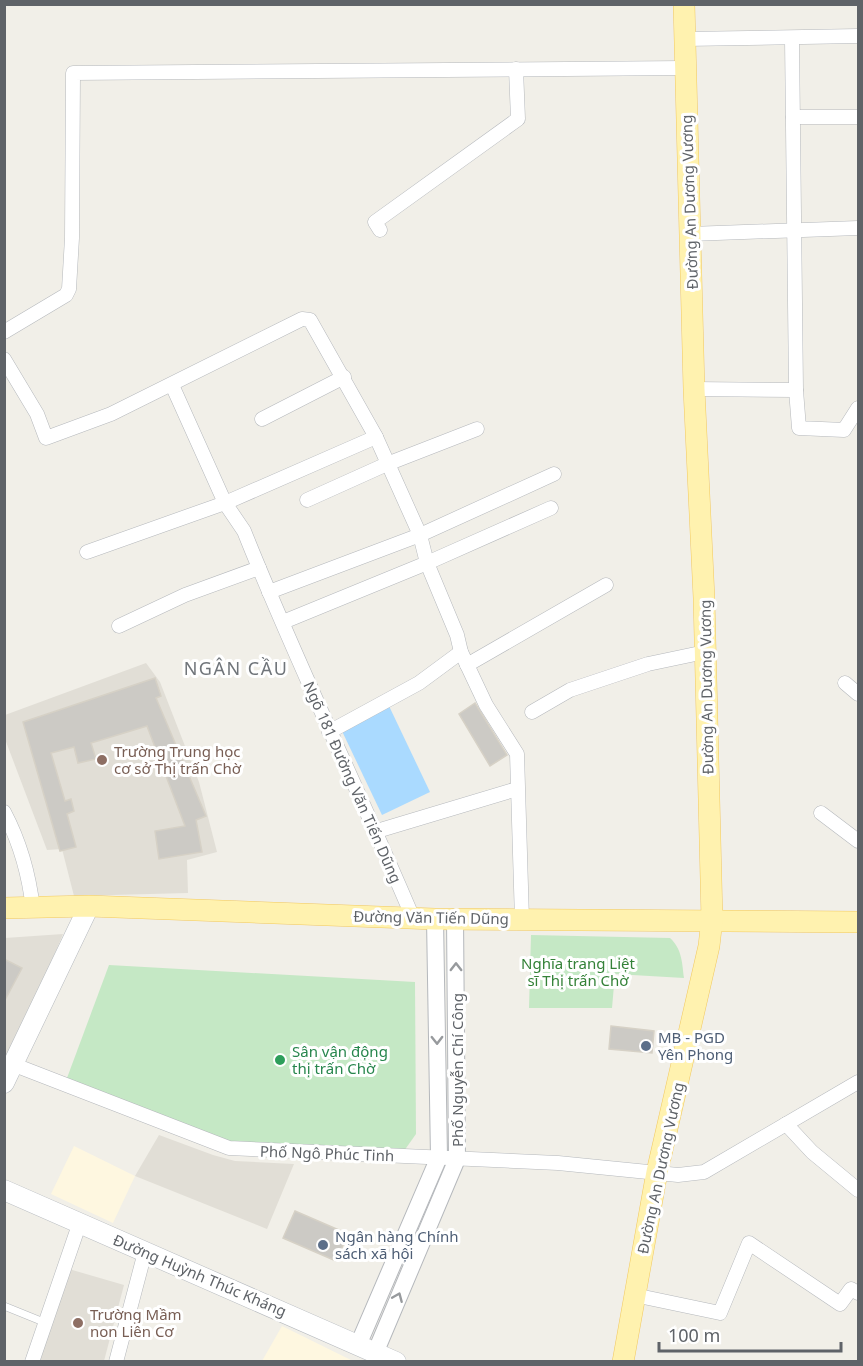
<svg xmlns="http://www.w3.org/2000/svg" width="863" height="1366" font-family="'Noto Sans',sans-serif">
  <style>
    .commercial { fill: #fef7e0 }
    .education { fill: #e1ded6 }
    .green { fill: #c5e8c5 }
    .water { fill: #aadaff }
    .building { fill: #cccac5; stroke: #d6d1c6; stroke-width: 1.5 }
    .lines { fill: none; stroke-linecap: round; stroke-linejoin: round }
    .service-casing { stroke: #b5b8bc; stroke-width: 8 }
    .minor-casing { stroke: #b5b8bc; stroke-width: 15 }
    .tertiary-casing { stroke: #b5b8bc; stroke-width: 18 }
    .secondary-casing { stroke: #b6babf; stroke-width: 21 }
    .primary-casing { stroke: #f2c960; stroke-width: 22 }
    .service { stroke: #fff; stroke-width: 7 }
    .minor { stroke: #fff; stroke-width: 14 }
    .tertiary { stroke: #fff; stroke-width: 16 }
    .secondary { stroke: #fff; stroke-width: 20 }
    .primary { stroke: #fff2af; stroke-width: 21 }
    .oneway { stroke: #979a9d }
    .education-dot { fill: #8d6e63; stroke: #fff; stroke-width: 2 }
    .service-dot { fill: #5c6f8a; stroke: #fff; stroke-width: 2 }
    .leisure-dot { fill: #2e9e5b; stroke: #fff; stroke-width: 2 }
    .labels { text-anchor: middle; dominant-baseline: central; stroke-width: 6; stroke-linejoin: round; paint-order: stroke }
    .street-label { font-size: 15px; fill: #5f6368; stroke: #fff }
    .education-label { font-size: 15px; fill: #785e54; stroke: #fff; text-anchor: start }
    .park-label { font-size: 15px; fill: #348238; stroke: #fff }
    .service-label { font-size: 15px; fill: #4e5e75; stroke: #fff; text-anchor: start }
    .leisure-label { font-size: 15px; fill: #27864d; stroke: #fff; text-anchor: start }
    .quarter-label { font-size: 18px; letter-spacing: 1.5px; fill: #70757a; stroke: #fff }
  </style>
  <rect width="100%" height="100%" fill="#f1efe8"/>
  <g class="commercial">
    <path d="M74,1146L135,1176L113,1223L51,1194Z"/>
    <path d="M282,1326L353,1361H262Z"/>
  </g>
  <g class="education">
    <path d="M146,663L160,682L199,782L217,852L187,860L188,893L74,896L62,849L47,850L5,739V715Z"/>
    <path d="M63,934L5,1072V938Z"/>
    <path d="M159,1135L213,1155L235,1161L294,1164L267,1229L135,1176Z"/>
    <path d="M62,1267L124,1285L104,1361L28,1362Z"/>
  </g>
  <g class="green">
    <path d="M531,935L670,938C682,949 682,962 684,978L615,974L612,1008H529Z"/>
    <path d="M109,965L415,982L416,1134L404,1151L228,1143L67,1078Z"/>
  </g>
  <path class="water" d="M389,706L430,792L382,815L341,729Z"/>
  <g class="building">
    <path d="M155,678L161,696L156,698L206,816L196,820L202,852L159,859L155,831L185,826L147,726L91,743L96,759L78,763L74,747L51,753L65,801L71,799L74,811L67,814L76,847L60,851L23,722Z"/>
    <path d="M475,703L507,755L490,766L459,714Z"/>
    <path d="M4,959L22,968L4,1002Z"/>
    <path d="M611,1026L654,1031L652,1053L609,1049Z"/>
    <path d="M295,1211L348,1234L336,1261L283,1238Z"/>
  </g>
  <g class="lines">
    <defs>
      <path id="service" d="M4,1306L46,1323"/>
      <g id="minor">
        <path d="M685,39L858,36"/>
        <path d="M792,39L796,390L799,428L844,430L858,408"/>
        <path d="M793,117H858"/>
        <path d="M380,230L375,222L518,119L516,69"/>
        <path d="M690,234L858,228"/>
        <path d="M4,332L66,295L69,289L72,238L73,73L684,68"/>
        <path d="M4,359L37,414L46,438L111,414L302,319L310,320L376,437L420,535L427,563L457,635L461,652L486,705L517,754L522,920"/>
        <path d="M172,385L225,503L244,531C296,662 358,788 413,918"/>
        <path d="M694,389L796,390"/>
        <path d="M262,419L344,377"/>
        <path d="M307,500L387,464L477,429"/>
        <path d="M87,552L225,503L376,437"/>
        <path d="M269,592L420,535L554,474"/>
        <path d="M283,622L427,563L551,508"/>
        <path d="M119,626L185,595L259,568"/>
        <path d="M467,665L606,585"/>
        <path d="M845,683L858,694"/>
        <path d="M532,712L570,690L648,664L705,652"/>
        <path d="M329,732L419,683L461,652"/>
        <path d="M4,812C21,844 29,874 33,909"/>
        <path d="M821,813L858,841"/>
        <path d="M377,831L517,789"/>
        <path d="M12,1064L229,1148L558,1163L678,1175L704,1172L858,1082"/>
        <path d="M786,1124L812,1152L858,1190"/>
        <path d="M634,1295L720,1313L749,1243L840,1304L851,1289L858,1293"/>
        <path d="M32,1362L80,1222"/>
        <path d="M116,1362L145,1252"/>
      </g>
      <g id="tertiary">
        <path d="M359,1343L439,1157L435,919"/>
        <path d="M376,1351L457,1159L455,917"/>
      </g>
      <g id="secondary">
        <path d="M4,1083L89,906"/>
        <path d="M4,1190L396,1362"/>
      </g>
      <g id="primary">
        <path d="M4,908L89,906L435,919L858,922"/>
        <path d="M623,1362L657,1172L709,946L712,919L704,598L694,389L684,4"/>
      </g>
    </defs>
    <use href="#service" class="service-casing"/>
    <use href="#minor" class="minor-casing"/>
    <use href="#tertiary" class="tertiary-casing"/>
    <use href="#secondary" class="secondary-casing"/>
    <use href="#primary" class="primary-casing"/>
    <use href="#service" class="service"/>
    <use href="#minor" class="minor"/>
    <use href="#tertiary" class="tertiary"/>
    <use href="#secondary" class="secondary"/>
    <use href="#primary" class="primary"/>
  </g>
  <defs><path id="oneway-chevron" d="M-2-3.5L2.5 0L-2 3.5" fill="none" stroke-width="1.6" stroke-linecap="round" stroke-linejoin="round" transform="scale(1.5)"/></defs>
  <g class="oneway">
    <use href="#oneway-chevron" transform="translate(456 967) rotate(-90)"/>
    <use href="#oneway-chevron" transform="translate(437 1040) rotate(89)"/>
    <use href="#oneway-chevron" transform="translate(398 1297) rotate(-67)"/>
  </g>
  <g class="education-dot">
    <circle cx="102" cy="760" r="6"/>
    <circle cx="78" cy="1323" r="6"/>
  </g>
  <g class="service-dot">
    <circle cx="646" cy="1046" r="6"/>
    <circle cx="323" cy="1245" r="6"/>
  </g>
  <circle class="leisure-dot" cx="280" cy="1060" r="6"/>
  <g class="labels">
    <g class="street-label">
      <text transform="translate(689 202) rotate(-92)">Đường An Dương Vương</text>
      <text transform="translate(706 687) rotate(-91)">Đường An Dương Vương</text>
      <text transform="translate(353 782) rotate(66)">Ngõ 181 Đường Văn Tiến Dũng</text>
      <text transform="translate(431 917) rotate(1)">Đường Văn Tiến Dũng</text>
      <text transform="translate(457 1070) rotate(-90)">Phố Nguyễn Chí Công</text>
      <text transform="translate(327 1153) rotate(2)">Phố Ngô Phúc Tinh</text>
      <text transform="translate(660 1168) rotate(-78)">Đường An Dương Vương</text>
      <text transform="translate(200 1275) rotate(23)">Đường Huỳnh Thúc Kháng</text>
    </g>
    <g class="education-label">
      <text x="114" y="751">Trường Trung học<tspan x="114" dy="17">cơ sở Thị trấn Chờ</tspan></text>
      <text x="90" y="1314">Trường Mầm<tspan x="90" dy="17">non Liên Cơ</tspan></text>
    </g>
    <g class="park-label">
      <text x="578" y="963">Nghĩa trang Liệt<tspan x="578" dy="17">sĩ Thị trấn Chờ</tspan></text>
    </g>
    <g class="service-label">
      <text x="658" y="1037">MB - PGD<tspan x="658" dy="17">Yên Phong</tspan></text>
      <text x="335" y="1236">Ngân hàng Chính<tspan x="335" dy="17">sách xã hội</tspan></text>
    </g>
    <g class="leisure-label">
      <text x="292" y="1051">Sân vận động<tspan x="292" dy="17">thị trấn Chờ</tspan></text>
    </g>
    <g class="quarter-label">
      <text x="236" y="668">NGÂN CẦU</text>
    </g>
  </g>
  <rect width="863" height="1366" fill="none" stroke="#5f6368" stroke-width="12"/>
  <path d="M659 1342v9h182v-9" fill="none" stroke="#5f6368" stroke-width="3"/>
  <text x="668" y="1342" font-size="18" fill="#5f6368" stroke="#ffffff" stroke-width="4.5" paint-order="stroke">100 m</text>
</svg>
